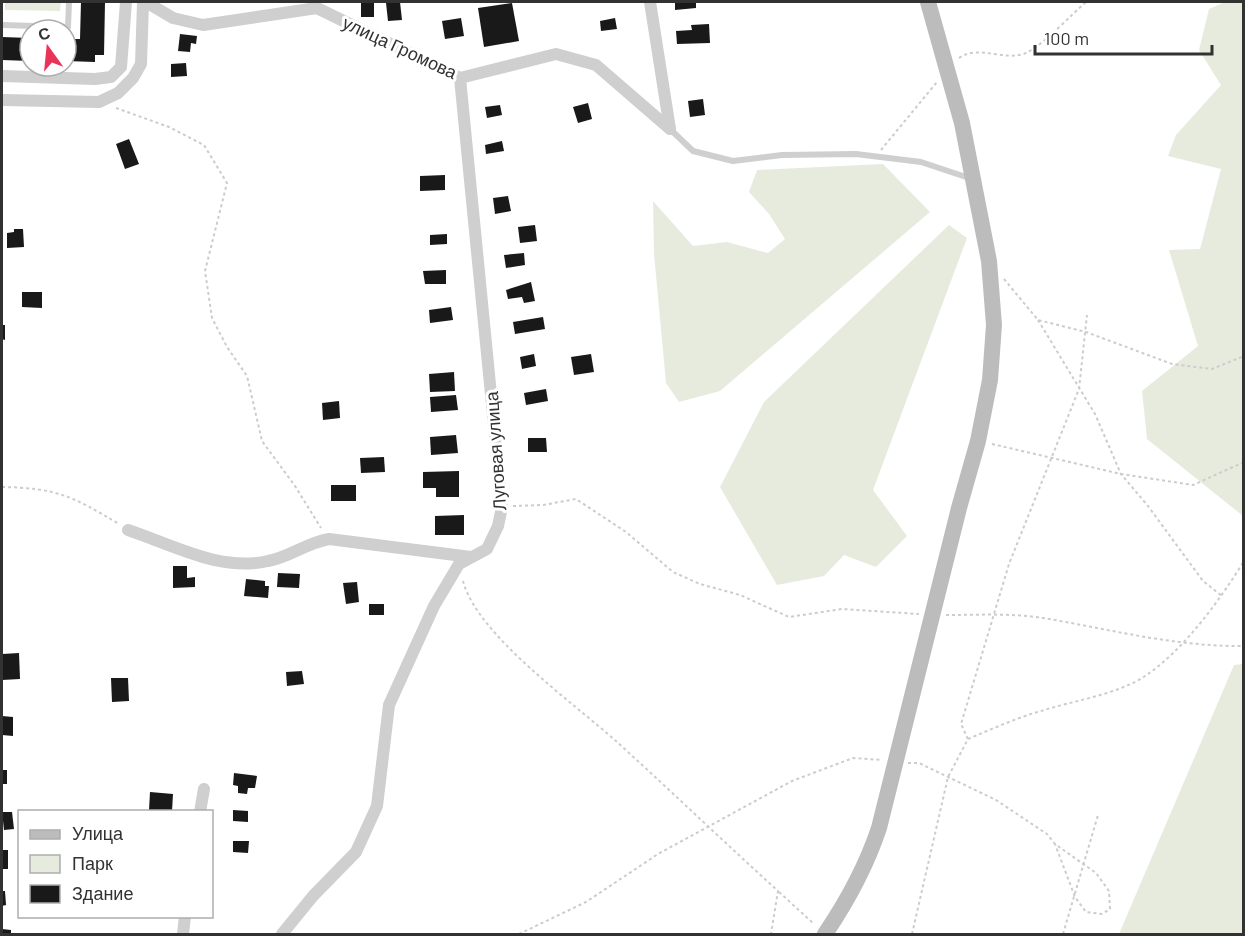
<svg xmlns="http://www.w3.org/2000/svg" width="1245" height="936" font-family="Barlow,sans-serif">
  <style>
    .green { fill: #e7ebdd }
    .building { fill: #191919 }
    .lines { fill: none; stroke-linecap: round; stroke-linejoin: round }
    .path { stroke: #ccc; stroke-width: 2; stroke-dasharray: 3 3; stroke-linecap: butt }
    .lane { stroke: #cfcfcf; stroke-width: 6 }
    .street { stroke: #cfcfcf; stroke-width: 12 }
    .secondary { stroke: #bcbcbc; stroke-width: 16 }
    .labels { text-anchor: middle; dominant-baseline: central; stroke-width: 6; stroke-linejoin: round; paint-order: stroke }
    .street-label { font-size: 18px; fill: #323232; stroke: #fff }
  </style>
  <rect width="100%" height="100%" fill="#fff"/>
  <g class="green">
    <path d="M5,2H61L60,11L5,10Z"/>
    <path d="M1225,2H1244L1243,516L1147,439L1142,391L1198,346L1169,250L1200,249L1221,169L1168,156L1176,135L1221,85L1199,50L1209,9Z"/>
    <path d="M883,164L930,212L720,391L679,402L666,383L654,254L653,201L693,246L727,242L768,253L785,239L769,214L749,192L757,170Z"/>
    <path d="M949,225L967,238L873,490L907,536L876,567L844,555L824,576L777,585L720,487L764,402Z"/>
    <path d="M1243,664L1242,934H1119L1234,665Z"/>
  </g>
  <g class="building">
    <path d="M81,2H105L104,55H95V62L66,61V39H80Z"/>
    <rect x="361" y="2" width="13" height="15"/>
    <path d="M400,2L402,20L388,21L386,3Z"/>
    <path d="M675,2H696V8L675,10Z"/>
    <path d="M512,3L519,41L484,47L478,8Z"/>
    <path d="M461,18L464,36L445,39L442,21Z"/>
    <path d="M615,18L617,29L601,31L600,21Z"/>
    <path d="M709,24L710,43L677,44L676,31L692,30L691,25Z"/>
    <path d="M180,34L197,36L196,44L191,43L190,52L178,51Z"/>
    <path d="M2,37L30,38V61L2,60Z"/>
    <path d="M186,63L187,76L171,77V64Z"/>
    <path d="M703,99L705,115L690,117L688,101Z"/>
    <path d="M588,103L592,119L578,123L573,107Z"/>
    <path d="M500,105L502,115L487,118L485,107Z"/>
    <path d="M129,139L139,164L125,169L116,144Z"/>
    <path d="M502,141L504,151L486,154L485,145Z"/>
    <path d="M445,175V190L420,191V176Z"/>
    <path d="M508,196L511,211L495,214L493,198Z"/>
    <path d="M535,225L537,241L520,243L518,227Z"/>
    <path d="M14,229H23L24,247L7,248V233L14,232Z"/>
    <path d="M447,234V244L430,245V235Z"/>
    <path d="M524,253L525,265L506,268L504,255Z"/>
    <path d="M446,270V284H425L423,271Z"/>
    <path d="M531,282L535,301L524,303L522,297L508,299L506,290Z"/>
    <path d="M22,292H42V308L22,307Z"/>
    <path d="M451,307L453,320L430,323L429,310Z"/>
    <path d="M543,317L545,329L515,334L513,322Z"/>
    <path d="M2,325H5V340L2,339Z"/>
    <path d="M534,354L536,366L522,369L520,357Z"/>
    <path d="M591,354L594,372L574,375L571,357Z"/>
    <path d="M454,372L455,391L430,392L429,374Z"/>
    <path d="M546,389L548,401L526,405L524,393Z"/>
    <path d="M456,395L458,410L431,412L430,397Z"/>
    <path d="M339,401L340,418L323,420L322,403Z"/>
    <path d="M456,435L458,453L431,455L430,437Z"/>
    <path d="M528,438H546L547,452H528Z"/>
    <path d="M384,457L385,472L361,473L360,458Z"/>
    <path d="M459,471V497H436V488H423V472Z"/>
    <rect x="331" y="485" width="25" height="16"/>
    <path d="M464,515V535H435V516Z"/>
    <path d="M173,566H187V578L195,577V587L173,588Z"/>
    <path d="M278,573L300,574L299,588L277,587Z"/>
    <path d="M246,579L265,581V586H269L268,598L244,596Z"/>
    <path d="M357,582L359,602L346,604L343,583Z"/>
    <rect x="369" y="604" width="15" height="11"/>
    <path d="M19,653L20,679L2,680V654Z"/>
    <path d="M302,671L304,684L287,686L286,672Z"/>
    <path d="M111,678H128L129,701L112,702Z"/>
    <path d="M2,716L13,717V736L2,735Z"/>
    <rect x="2" y="770" width="5" height="14"/>
    <path d="M234,773L257,776L255,788H248L247,794L238,793V786L233,785Z"/>
    <path d="M150,792L173,794L172,811L149,810Z"/>
    <path d="M233,810L248,811V822L233,821Z"/>
    <path d="M2,812H12L14,829L4,830Z"/>
    <path d="M233,841H249L248,853L233,852Z"/>
    <rect x="2" y="850" width="6" height="19"/>
    <path d="M2,891H5L6,905L2,906Z"/>
    <path d="M2,929L11,930V934H2Z"/>
  </g>
  <g class="lines">
    <g class="path">
      <path d="M959,58C978,44 1005,62 1026,53C1042,46 1072,14 1086,2"/>
      <path d="M116,108L169,127L204,145L227,183L205,271L212,318L227,347L247,376L262,441L295,486L321,528"/>
      <path d="M881,150L937,82"/>
      <path d="M1004,279L1038,320L1086,332L1172,364L1212,369L1244,356"/>
      <path d="M1038,320L1095,414L1121,474L1148,506L1203,581L1222,596"/>
      <path d="M992,444L1121,474L1193,485L1244,462"/>
      <path d="M2,487C57,488 72,496 119,524"/>
      <path d="M513,506L543,505L576,499L626,532L673,572L700,584L740,595L789,617L842,609L919,614"/>
      <path d="M463,581C477,635 575,704 617,742C671,791 724,842 778,891L771,934"/>
      <path d="M946,615C978,615 1011,613 1043,618C1109,629 1176,647 1244,646"/>
      <path d="M968,739L961,724L1009,564L1079,389L1087,315"/>
      <path d="M908,763H919L996,800L1047,834L1055,844L1096,873L1109,891L1110,909L1102,914L1086,912L1075,897L1055,844"/>
      <path d="M779,892L814,924"/>
      <path d="M519,934L586,902L658,854L792,781L853,758L882,760"/>
      <path d="M912,934L948,777L968,739C992,729 1016,718 1041,711C1072,701 1119,694 1145,676C1183,651 1220,600 1244,561"/>
      <path d="M1063,934L1098,815"/>
    </g>
    <g class="lane">
      <path d="M2,25L68,27L69,2"/>
      <path d="M670,129L693,151L733,161L782,155L856,154L921,162L966,177L971,175"/>
    </g>
    <g class="street">
      <path d="M146,2L173,18L203,25L317,8L460,78L556,54L596,65L670,129"/>
      <path d="M650,2L670,129"/>
      <path d="M2,76L95,79L111,77L121,67L126,2"/>
      <path d="M2,100L99,102L118,93L133,78L141,64L143,2"/>
      <path d="M128,530C173,545 220,572 268,561C290,557 306,543 329,539L471,557"/>
      <path d="M200,812L204,789"/>
      <path d="M183,934L185,916"/>
      <path d="M282,934L313,896L356,852L377,806L389,705L434,606L459,564L487,549L498,526L502,507L460,78"/>
    </g>
    <path class="secondary" d="M825,934C848,900 866,867 879,828L959,508L978,441L990,380L994,325L989,261L962,123L928,2"/>
  </g>
  <g class="labels">
    <g class="street-label">
      <text transform="translate(400 47) rotate(25)">улица Громова</text>
      <text transform="translate(495 451) rotate(-94)">Луговая улица</text>
    </g>
  </g>
  <rect width="1245" height="936" fill="none" stroke="#323232" stroke-width="6"/>
  <rect x="18" y="810" width="195" height="108" fill="#ffffff" stroke="#adadad" stroke-width="1.5"/>
  <rect x="30" y="830" width="30" height="9" fill="#bcbcbc" stroke="#adadad" stroke-width="1.5"/>
  <text x="72" y="840" font-size="18" fill="#323232">Улица</text>
  <rect x="30" y="855" width="30" height="18" fill="#e7ebdd" stroke="#adadad" stroke-width="1.5"/>
  <text x="72" y="870" font-size="18" fill="#323232">Парк</text>
  <rect x="30" y="885" width="30" height="18" fill="#191919" stroke="#adadad" stroke-width="1.5"/>
  <text x="72" y="900" font-size="18" fill="#323232">Здание</text>
  <g transform="translate(48 48) rotate(345)"><circle r="28" fill="#ffffff" stroke="#adadad" stroke-width="1.5"/>
  <path d="M0-4.5L10 22L0 15L-10 22Z" fill="#ea3359"/>
  <text y="-9" font-size="16" font-weight="bold" text-anchor="middle" fill="#323232">С</text>
  </g>
  <path d="M1035 45v9h177v-9" fill="none" stroke="#323232" stroke-width="3"/>
  <text x="1044" y="45" font-size="18" fill="#323232" stroke="#ffffff" stroke-width="4.5" paint-order="stroke">100 m</text>
</svg>
